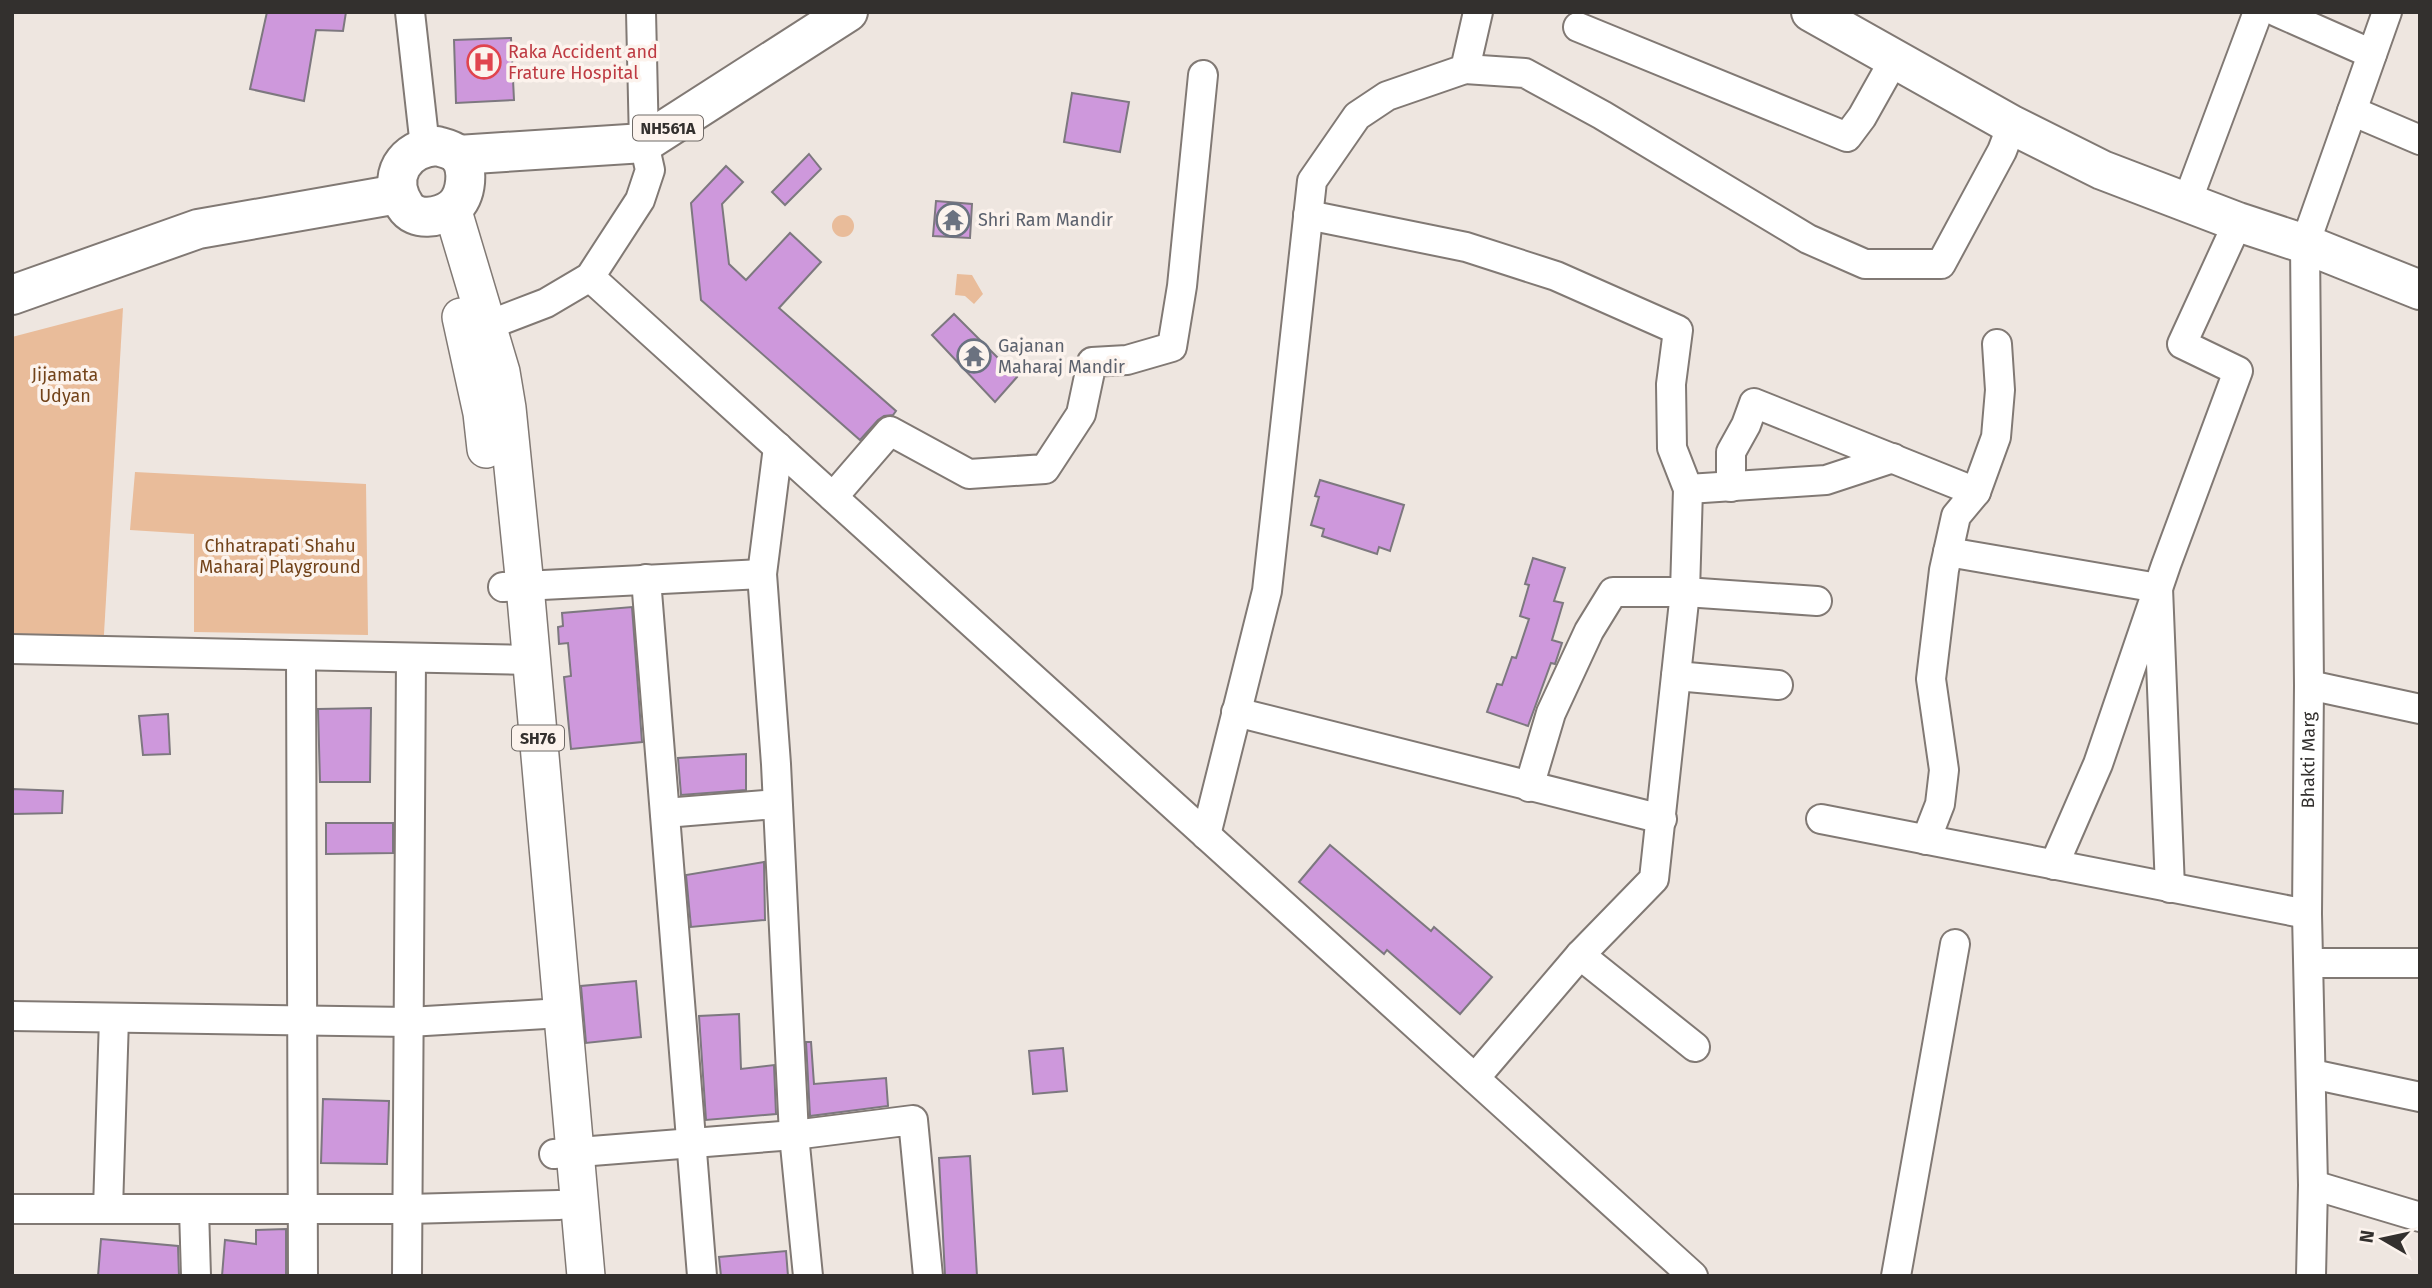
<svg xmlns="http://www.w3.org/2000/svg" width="2432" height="1288" font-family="'Fira Sans',sans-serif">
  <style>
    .green { fill: #e9bc9a }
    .building { fill: #ce98dc; stroke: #7d787f; stroke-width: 2 }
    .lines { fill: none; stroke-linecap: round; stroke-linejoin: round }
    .minor-casing { stroke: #817974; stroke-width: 32 }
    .major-casing { stroke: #817974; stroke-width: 40 }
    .highway-casing { stroke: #817974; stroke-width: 42 }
    .minor { stroke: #fff; stroke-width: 28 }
    .major { stroke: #fff; stroke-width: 37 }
    .highway { stroke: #fff; stroke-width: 38 }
    .labels { text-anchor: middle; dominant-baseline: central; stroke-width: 7; stroke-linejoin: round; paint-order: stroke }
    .shield { fill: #fcf3ed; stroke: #6f6a67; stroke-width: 2 }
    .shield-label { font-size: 16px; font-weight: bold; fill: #33302e }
    .health-label { font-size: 18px; fill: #be3a42; stroke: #fcf3ed; text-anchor: start }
    .worship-label { font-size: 18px; fill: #5b616d; stroke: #fcf3ed; text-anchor: start }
    .park-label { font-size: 18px; fill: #72431a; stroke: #fcf3ed }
    .street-label { font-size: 18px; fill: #33302e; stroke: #fcf3ed }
  </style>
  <rect width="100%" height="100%" fill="#eee6e0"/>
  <g class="green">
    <circle cx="843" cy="226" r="11"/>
    <path d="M957,274L972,275L983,294L974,304L965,296L955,295Z"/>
    <path d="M123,308L103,651L12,642V337Z"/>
    <path d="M135,472L366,484L368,635L194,632V534L130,530Z"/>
  </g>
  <g class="building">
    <path d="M267,12H346L343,31L316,30L304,101L250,89Z"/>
    <path d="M511,38L514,100L456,103L454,40Z"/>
    <path d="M1072,93L1129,102L1120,152L1064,142Z"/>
    <path d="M809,154L821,169L785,205L772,192Z"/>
    <path d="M726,166L743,182L722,204L729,264L746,280L790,233L821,262L779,308L896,411L893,415L884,416L878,420L860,440L701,300L691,203Z"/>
    <path d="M936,201L972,204L970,238L933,236Z"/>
    <path d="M954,314L1017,377L995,402L932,335Z"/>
    <path d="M1320,480L1404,505L1390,551L1379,547L1377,554L1322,536L1324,529L1311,525L1319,497L1315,496Z"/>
    <path d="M1533,558L1565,568L1554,601L1563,603L1552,640L1562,643L1555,664L1551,663L1528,726L1487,712L1497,684L1502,685L1512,657L1516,658L1529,619L1520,616L1529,585L1525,584Z"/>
    <path d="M632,607L642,742L571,749L564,677L571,676L568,643L559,644L558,627L563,626L562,613Z"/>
    <path d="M371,708L370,782H320L318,709Z"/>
    <path d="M168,714L170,754L143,755L139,716Z"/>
    <path d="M746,754V790L681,795L678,758Z"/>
    <path d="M12,789L63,791L62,813L12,814Z"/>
    <path d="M326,823H393V853L326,854Z"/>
    <path d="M1330,845L1431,931L1434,927L1492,977L1460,1014L1387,950L1384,954L1299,882Z"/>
    <path d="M764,862L765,920L691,927L686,875Z"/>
    <path d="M636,981L641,1037L586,1043L581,986Z"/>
    <path d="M739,1014L741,1069L774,1065L776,1114L706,1120L699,1016Z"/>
    <path d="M806,1042H811L814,1084L886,1078L888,1106L810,1116Z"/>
    <path d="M1063,1048L1067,1091L1033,1094L1029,1051Z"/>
    <path d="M323,1099L389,1101L387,1164L321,1163Z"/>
    <path d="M970,1156L977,1276H945L939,1158Z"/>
    <path d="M286,1229V1276H222L225,1240L256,1244V1230Z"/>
    <path d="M101,1239L178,1246L179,1276H98Z"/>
    <path d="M786,1251L788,1276H721L719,1257Z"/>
  </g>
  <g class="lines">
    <defs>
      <g id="minor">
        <path d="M410,12L425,147"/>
        <path d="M2277,12L2372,54"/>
        <path d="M1578,27L1847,137L1862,117L1894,60"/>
        <path d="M1465,69L1525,73L1602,115L1808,239L1865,264H1941L2002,151L2012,125"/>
        <path d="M2352,111L2420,140"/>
        <path d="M2187,202L2258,12"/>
        <path d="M1308,215L1466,247L1556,276L1678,330L1671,384L1672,448L1688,489L1685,592L1654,879L1580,955L1475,1078"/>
        <path d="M590,277L1693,1276"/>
        <path d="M468,333L546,303L590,277L640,200L650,170L644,143L641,12"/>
        <path d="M778,447L762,574L776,764L794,1135L808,1276"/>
        <path d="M1731,487V452L1746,425L1754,403L1976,492"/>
        <path d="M1688,489L1826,480L1893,458"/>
        <path d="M833,497L890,431L969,474L1045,469L1081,414L1092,362L1127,360L1172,347L1182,286L1203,75"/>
        <path d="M1948,552L2158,588L2170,888"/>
        <path d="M646,579L702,1276"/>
        <path d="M503,587L762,574"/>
        <path d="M12,649L531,660"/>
        <path d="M301,656L303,1276"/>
        <path d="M1676,676L1778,685"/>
        <path d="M2309,685L2420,709"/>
        <path d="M1236,712L1662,819"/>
        <path d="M1529,787L1551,713L1589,631L1613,592H1685L1817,601"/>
        <path d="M665,813L777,804"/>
        <path d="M1821,819L2307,914"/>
        <path d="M1206,835L1267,591L1312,181L1357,116L1387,96L1465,69L1478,12"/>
        <path d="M1926,840L1940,804L1944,770L1931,679L1944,570L1956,516L1976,492L1996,437L2000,390L1997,344"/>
        <path d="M2054,865L2098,764L2166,565L2238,371L2182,344L2238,222"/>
        <path d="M1580,955L1695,1047"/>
        <path d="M2310,963H2420"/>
        <path d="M12,1016L409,1022L562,1013"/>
        <path d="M2312,1074L2420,1097"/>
        <path d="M554,1154L794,1135L913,1120L928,1276"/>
        <path d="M2313,1185L2420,1217"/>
        <path d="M12,1209H408L559,1205"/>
        <path d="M108,1209L114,1018"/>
        <path d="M194,1209L196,1276"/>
        <path d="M407,1276L411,658"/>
        <path d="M1896,1276L1955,944"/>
        <path id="s1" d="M2311,1276L2313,1185L2307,914L2309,685L2305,244L2387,12"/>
      </g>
      <g id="major">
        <path d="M452,208L501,372L507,408L525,586L586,1276"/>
        <path d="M461,317L482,413L486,449"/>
      </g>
      <g id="highway">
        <path d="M1811,12L2012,125L2102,170L2238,222L2305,244L2420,290"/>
        <path d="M437,146C444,148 451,149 457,154C470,167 467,196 453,208C439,218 415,222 405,206C386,177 404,148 437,146Z"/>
        <path d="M458,155L644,143L848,12"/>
        <path d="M12,295L198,229L398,194"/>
      </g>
    </defs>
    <use href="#minor" class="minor-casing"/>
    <use href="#major" class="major-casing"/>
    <use href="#highway" class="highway-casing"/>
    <use href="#minor" class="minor"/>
    <use href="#major" class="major"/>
    <use href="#highway" class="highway"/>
  </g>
  <defs>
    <symbol id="hospital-ring" viewBox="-11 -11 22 22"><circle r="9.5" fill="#fcf3ed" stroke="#e0444e" stroke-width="1.5"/><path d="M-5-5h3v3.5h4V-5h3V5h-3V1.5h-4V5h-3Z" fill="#e0444e"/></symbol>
    <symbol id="temple-ring" viewBox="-11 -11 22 22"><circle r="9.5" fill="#fcf3ed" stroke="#6b7280" stroke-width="1.5"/><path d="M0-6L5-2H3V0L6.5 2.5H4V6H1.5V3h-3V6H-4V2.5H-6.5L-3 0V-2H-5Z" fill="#6b7280"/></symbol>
  </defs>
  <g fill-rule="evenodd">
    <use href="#hospital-ring" x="465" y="43" width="38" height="38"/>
    <use href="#temple-ring" x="934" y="201" width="38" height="38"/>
    <use href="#temple-ring" x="955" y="337" width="38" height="38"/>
  </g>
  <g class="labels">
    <g class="shield">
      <rect x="633" y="115.5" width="70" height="25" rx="5"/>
      <rect x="512" y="725.5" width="52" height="25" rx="5"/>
    </g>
    <g class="shield-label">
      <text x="668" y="128">NH561A</text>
      <text x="538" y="738">SH76</text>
    </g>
    <g class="health-label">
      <text x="508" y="52">Raka Accident and<tspan x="508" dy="21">Frature Hospital</tspan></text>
    </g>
    <g class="worship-label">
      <text x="978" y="220">Shri Ram Mandir</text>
      <text x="998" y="346">Gajanan<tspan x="998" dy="21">Maharaj Mandir</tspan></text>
    </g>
    <g class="park-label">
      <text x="65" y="375">Jijamata<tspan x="65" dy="21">Udyan</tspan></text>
      <text x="280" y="546">Chhatrapati Shahu<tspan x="280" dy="21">Maharaj Playground</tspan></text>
    </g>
    <g class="street-label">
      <text stroke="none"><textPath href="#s1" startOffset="516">Bhakti Marg</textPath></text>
    </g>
  </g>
  <rect width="2432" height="1288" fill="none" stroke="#33302e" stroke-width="28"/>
  <g transform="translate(2383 1239) rotate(279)" stroke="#fcf3ed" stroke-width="5" paint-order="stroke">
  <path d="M0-5L12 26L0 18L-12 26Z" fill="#33302e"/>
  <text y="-10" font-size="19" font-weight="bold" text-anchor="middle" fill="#33302e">N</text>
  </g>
</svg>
